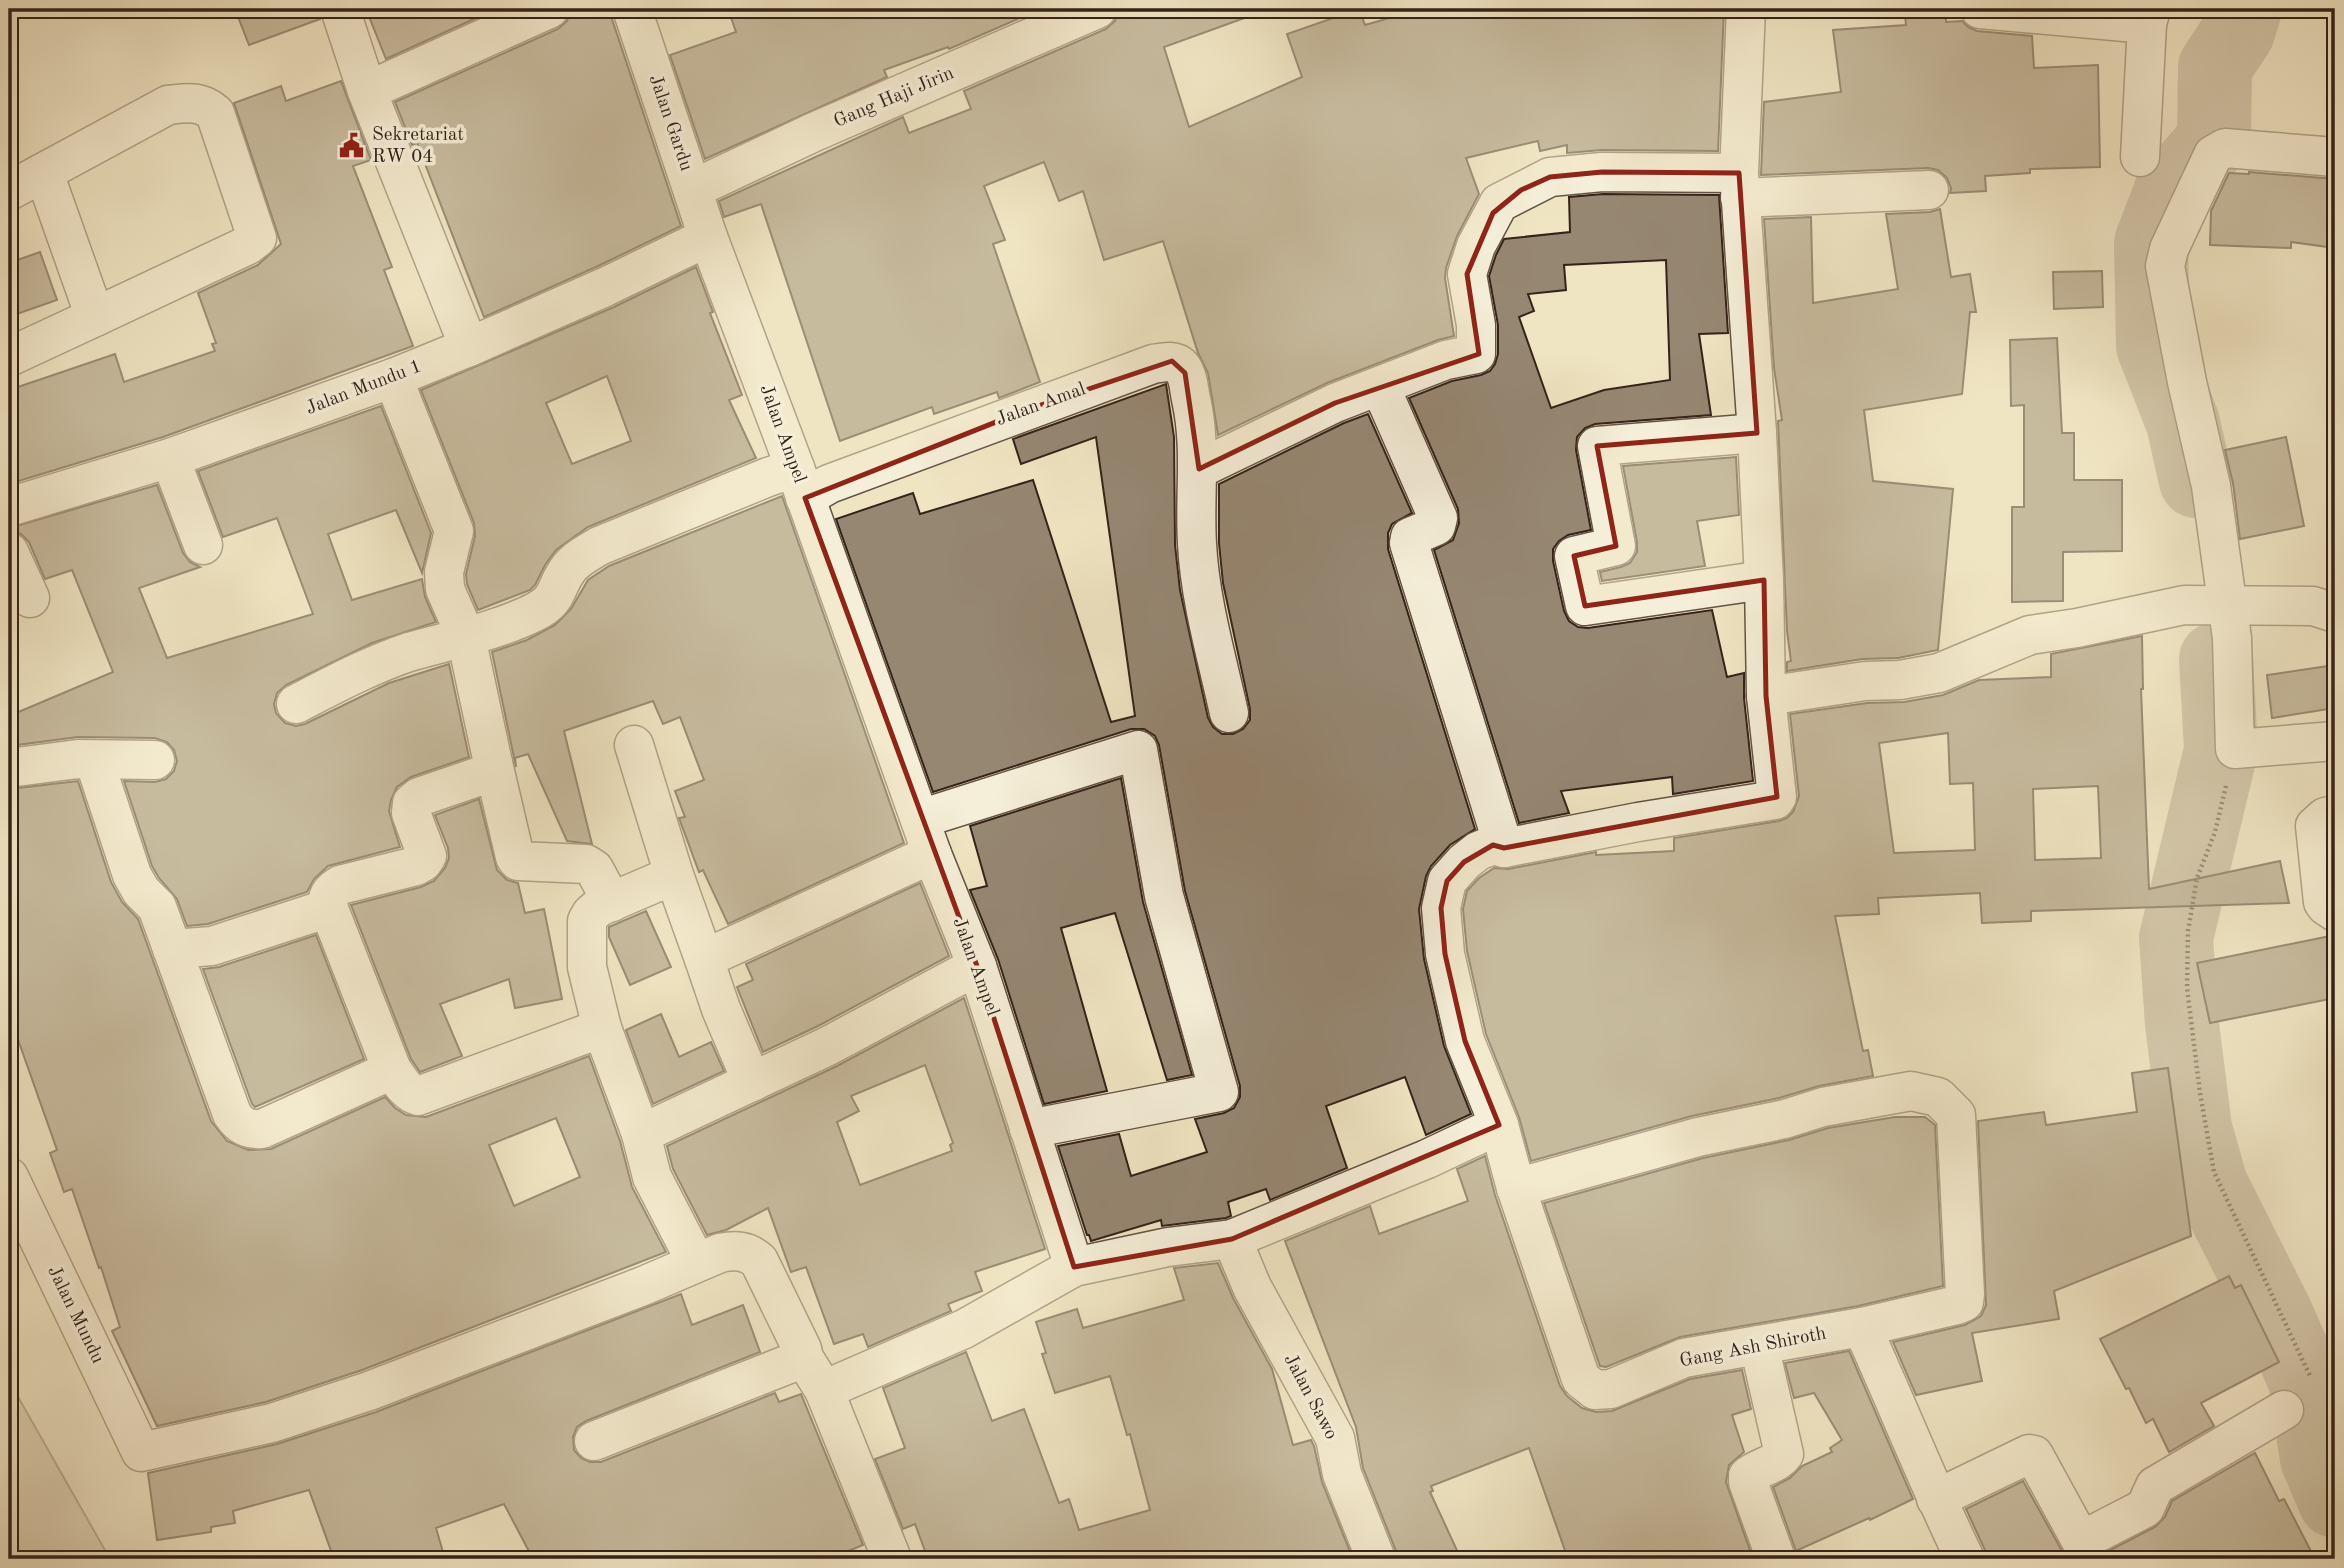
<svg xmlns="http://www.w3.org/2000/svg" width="2344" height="1568" font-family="'Old Standard TT',serif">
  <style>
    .green { fill: #d0c4a6; stroke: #827360; stroke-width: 2 }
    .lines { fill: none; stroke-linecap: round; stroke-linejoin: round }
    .river { stroke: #b0a38a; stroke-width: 74 }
    .building { fill: #968772; stroke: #35221a; stroke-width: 2; fill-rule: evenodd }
    .minor-casing { stroke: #645344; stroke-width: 41 }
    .path { stroke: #35221a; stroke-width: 4.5; stroke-dasharray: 2 3.5; stroke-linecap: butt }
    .minor { stroke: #f5eed8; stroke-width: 38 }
    .marked { fill: none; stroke: #8f2418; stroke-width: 5; stroke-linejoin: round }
    .labels { text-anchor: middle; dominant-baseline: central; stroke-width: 7; stroke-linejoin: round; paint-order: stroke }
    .street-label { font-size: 19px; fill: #35221a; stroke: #f5eed8 }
    .poi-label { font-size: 19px; fill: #35221a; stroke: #f5eed8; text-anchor: start }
  </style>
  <rect width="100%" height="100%" fill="#f0e5c3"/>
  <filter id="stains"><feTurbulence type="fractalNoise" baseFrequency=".00286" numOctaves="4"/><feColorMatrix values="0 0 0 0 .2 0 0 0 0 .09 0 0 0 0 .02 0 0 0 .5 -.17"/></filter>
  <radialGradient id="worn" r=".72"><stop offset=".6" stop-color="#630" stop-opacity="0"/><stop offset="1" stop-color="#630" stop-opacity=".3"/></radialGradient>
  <path class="green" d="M9,1381L110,1559H9Z"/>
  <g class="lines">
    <g class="river">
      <path d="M2196,481L2183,423L2153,346L2151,243L2172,188L2214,140L2215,67L2238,32L2245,9"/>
      <path d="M2216,659L2221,750L2176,938L2182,1024L2195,1128L2211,1185L2275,1312L2305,1380L2317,1459L2335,1501"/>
    </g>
  </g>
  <g class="building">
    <path d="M235,9H319L320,19L249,45Z"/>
    <path d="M366,9H496L386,59Z"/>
    <path d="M570,9H611V16L681,226L596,267L484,317L417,143L412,145L395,102L558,29L567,21Z"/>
    <path d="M728,9H1017L1020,18L949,49L948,47L884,70L887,77L705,159L670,55L736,32Z"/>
    <path d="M1119,9H1257L1258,13L1164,47L1189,127L1302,77L1287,34L1359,9L1365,25L1421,9H1724L1718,151L1602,150L1567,153V145L1540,151L1538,141L1466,158L1479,194L1457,236L1446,268L1445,278L1454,336L1438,340L1327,383L1218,435L1208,373L1198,353L1163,241L1104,260L1083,191L1059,201L1044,162L984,186L1005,240L993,244L1040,382L999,398L997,392L934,414L932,407L840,441L761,204L724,217L719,201L903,117L909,133L971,109L964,91L1106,29L1115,21Z"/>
    <path d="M1946,13V22L1962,21L1968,27L1977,31L2032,36L2034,68L2098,65L2100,167L2030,169V173L1985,176L1986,191L1950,193L1951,188L1947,178L1938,170L1928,168L1761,175L1764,102L1841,92L1833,30L1906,25L1905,16Z"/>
    <path d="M341,81L371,160L353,166L392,267L384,270L413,346L163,437L9,484V390L115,354L124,382L215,351L212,344L216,343L198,293L258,265L281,244L234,103L281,86L286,101Z"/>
    <path d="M2249,172L2335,179V248L2291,242V248L2210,245L2211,211L2229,173L2249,174Z"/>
    <path d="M1603,194L1719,195L1728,333L1699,334L1711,415L1595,424L1585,428L1577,437L1576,450L1591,530L1568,535L1559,541L1553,549V561L1564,611L1569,621L1578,627L1588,628L1712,610L1727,677L1744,673V698L1753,781L1673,794L1672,777L1561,791L1569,813L1519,823L1434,550L1453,540L1459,523L1458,509L1409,398L1452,381L1481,375L1490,371L1495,364L1498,354V325L1489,276L1496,255L1504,239L1570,232L1569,197ZM1666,260L1670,380L1604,390L1551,408L1519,317L1534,311L1528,294L1566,290L1564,265Z"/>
    <path d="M1940,209L1951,277L1970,274L1976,312H1970L1962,394L1864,410L1873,481L1953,489L1938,650L1898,658L1862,659L1787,671V662L1791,661L1787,631L1778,421L1782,420L1774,368L1764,219L1811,217L1813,303L1898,289L1886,214L1930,212Z"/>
    <path d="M40,252L57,300L17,314L9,291V263Z"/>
    <path d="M696,267L713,312L710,313L742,395L729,400L756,458L588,527L556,550L545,565L535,585L530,590L478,610L467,584L466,574L475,536L474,523L421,390L614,307ZM607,376L631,441L572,464L546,403Z"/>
    <path d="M2102,271L2103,307L2054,309L2053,272Z"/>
    <path d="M2057,338L2062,433H2074V480H2122V551L2063,552V601L2012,602V507H2024V405L2011,406L2010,340Z"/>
    <path d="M1166,384L1174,437L1175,545L1180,590L1208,718L1213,727L1222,734H1233L1243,729L1250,720V709L1223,583L1219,543V484L1344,423L1368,414L1412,513L1392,524L1388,533V549L1475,829L1450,845L1431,866L1426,876L1419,909L1424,959L1444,1046L1471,1114L1426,1135L1405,1077L1326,1106L1347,1168L1270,1200L1266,1189L1228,1202L1231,1216L1226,1218L1162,1226L1161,1220L1091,1241L1089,1235H1087L1058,1146L1119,1134L1131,1176L1207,1152L1195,1119L1224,1113L1234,1108L1240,1097V1086L1185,891L1159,745L1155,736L1144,729H1131L933,792L836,519L913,493L920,514L1033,480L1111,722L1135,716L1096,437L1021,464L1013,439Z"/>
    <path d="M381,406L431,533L422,573L396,510L328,534L352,600L422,579L425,597L436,622L372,643L286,685L277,693L274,704L276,713L285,723L296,726L305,724L389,683L449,664L469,757L411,777L397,787L391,800L389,811L400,847L328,866L314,879L307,892L208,924L187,926L177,899L159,878L152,866L124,781L155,782L166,779L174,771L177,761L174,750L167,742L155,738L78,737L9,746V716L113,672L72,570L45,579L29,542L21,534L9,531V528L157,485L183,553L190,562L200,567L139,588L167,658L313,614L277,518L223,537L198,471Z"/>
    <path d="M2286,437L2304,526L2240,539L2233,483L2225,450Z"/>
    <path d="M1736,457L1739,515L1697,521L1705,566L1602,581L1600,572L1621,567L1630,563L1637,552V542L1623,466Z"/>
    <path d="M782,496L904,843L728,924L703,870L699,872L679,818L685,817L675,791L704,780L680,717L663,724L653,701L564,731L592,844L567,841L528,754L515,758L516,767L492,652L527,640L555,625L571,609L588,580L609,566Z"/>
    <path d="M2142,636L2143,689H2141L2149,889L2280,861L2289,903L2031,911V921L1982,923L1980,893L1878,898L1879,914L1835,916L1863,1051L1868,1050L1873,1076L1819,1086L1779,1098L1692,1116L1531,1161L1519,1117L1486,1034L1467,951L1463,909L1467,891L1479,878L1494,868L1508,869L1596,852V855L1674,851V838L1779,821L1787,818L1793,812L1799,796L1790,714L1867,703L1904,702L1943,695L1979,680L2051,677V654ZM1948,733L1950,784L1973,783L1975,850L1894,853L1879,743ZM2098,786L2101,858L2035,860L2033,789Z"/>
    <path d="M2335,665V708L2272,718L2267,675Z"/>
    <path d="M1121,778L1143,902L1192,1075L1167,1080L1115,913L1061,928L1107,1091L1044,1104L998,959L970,890L987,886L970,826Z"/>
    <path d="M78,781L111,882L122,902L138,919L211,1121L227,1141L248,1150L271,1149L385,1097L395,1108L406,1115L426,1117L589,1056L620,1141L632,1187L666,1252L362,1370L266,1402L157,1426L112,1331L120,1327L101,1267L99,1268L72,1189L64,1192L50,1153L57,1150L9,1014V789ZM556,1118L580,1177L514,1206L489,1145Z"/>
    <path d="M479,799L497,870L507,880L518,883L525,913L544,909L562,999L515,1008L509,979L440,1004L462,1056L420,1072L411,1059L351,905L421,887L434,881L445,868L449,858L448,848L435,815Z"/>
    <path d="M920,883L949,956L818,1026L763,1052L737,987L753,980L746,964Z"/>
    <path d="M646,911L671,967L630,985L609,937V927Z"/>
    <path d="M316,935L364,1059L255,1107L252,1104L203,969L219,967Z"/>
    <path d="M2335,935V998L2210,1023L2197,963Z"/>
    <path d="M964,998L1045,1249L975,1272L982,1291L948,1304L951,1311L868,1347L863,1334L834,1344L806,1267L791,1272L768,1208L726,1230L707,1235L673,1169L667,1146L837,1066ZM925,1065L953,1143L950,1145L952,1151L860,1185L837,1122L859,1111L851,1096Z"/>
    <path d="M661,1014L679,1057L711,1042L724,1071L653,1104L626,1030Z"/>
    <path d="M2168,1068L2191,1236L2054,1291L2059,1319L1972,1333L1982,1381L1916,1395L1893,1342L1965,1325L1981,1316L1986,1305L1978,1121L2044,1112L2046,1125L2137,1112L2132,1073Z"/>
    <path d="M1895,1117H1925L1935,1125L1943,1286L1858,1306L1680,1337L1606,1367L1600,1366L1544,1203L1703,1158L1789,1140L1828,1128Z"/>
    <path d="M1485,1156L1495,1195L1560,1386L1567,1396L1582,1408L1596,1412L1612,1411L1690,1379L1742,1370L1751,1409L1732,1415L1744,1452L1729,1465L1726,1482L1753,1559H1568L1529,1448L1431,1486L1433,1491L1430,1492L1461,1559H1397L1396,1551L1363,1468L1356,1427L1285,1241L1370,1206L1379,1234L1468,1201L1457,1169Z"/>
    <path d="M1218,1263L1233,1298L1272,1369L1293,1445L1311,1440L1314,1446L1322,1482L1353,1559H928L915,1524L903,1529L875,1459L905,1448L883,1388L966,1352L992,1421L1024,1409L1059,1503L1069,1499L1079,1530L1150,1510L1130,1434L1127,1435L1110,1376L1055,1393L1042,1354L1046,1353L1036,1322L1077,1309L1083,1328L1184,1300L1174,1268Z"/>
    <path d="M2229,1276L2235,1288L2241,1285L2279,1362L2201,1403L2214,1426L2169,1452L2153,1419L2146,1423L2129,1388L2126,1389L2100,1339Z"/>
    <path d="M681,1294L692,1325L743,1305L760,1352L586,1421L577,1427L573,1437L574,1450L581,1458L590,1462H601L775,1393L779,1402L801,1394L863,1545L829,1559H533L504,1504L436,1528L445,1559H334L309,1490L233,1511L235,1523L211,1527V1532L157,1540L148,1473L277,1444L376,1412Z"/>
    <path d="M1849,1351L1913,1499L1870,1520L1869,1518L1796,1551L1773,1487L1790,1478L1802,1466L1832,1452L1830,1448L1842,1440L1814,1393L1794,1398L1785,1363Z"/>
    <path d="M2255,1453L2279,1501L2284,1499L2315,1559H2093L2155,1527L2165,1517L2172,1501Z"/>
    <path d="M2023,1481L2062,1551L2069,1559H1987L1985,1550L1966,1509Z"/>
  </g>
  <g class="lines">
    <defs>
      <g id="minor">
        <path d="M340,9L367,91L469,347"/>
        <path d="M632,9L708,237L795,468L932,854L977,966L1074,1267"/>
        <path d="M1746,9L1739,173L1757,433L1764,580L1766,696L1777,797L1775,800L1638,822L1504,848L1493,845L1478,851L1464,862L1447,881L1441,908L1445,954L1465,1041L1499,1125L1516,1188L1581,1379L1595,1390L1611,1389L1684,1358L1862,1327C1897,1404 1928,1483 1965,1559"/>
        <path d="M1980,9L2147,24"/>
        <path d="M367,91L549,9"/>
        <path d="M2140,157L2147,24L2151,9"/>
        <path d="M2335,157L2225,148L2213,155L2169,249L2165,266L2187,382L2211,486L2232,638L2235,749L2335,741"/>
        <path d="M693,189L814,132L1097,9"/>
        <path d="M9,191L168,105C187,103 200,100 215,113L257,238L248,245L95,317L44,173"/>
        <path d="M1740,198L1929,190"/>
        <path d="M9,357L95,317"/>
        <path d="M1380,386L1438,518L1436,526L1410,537L1409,543L1504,848"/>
        <path d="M1757,433L1597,446L1616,546L1574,556L1585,606L1764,580"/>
        <path d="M170,458L203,545"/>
        <path d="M1199,469L1335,403L1446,360L1476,354V325L1467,274L1476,246L1499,203L1550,177L1602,172L1739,173"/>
        <path d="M805,498L829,484L1153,364C1166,362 1179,358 1185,373C1189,381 1189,391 1191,399C1202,448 1194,495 1197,544C1200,601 1217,658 1229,713"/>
        <path d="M9,507L170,458L393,378L469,347L605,287L708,237"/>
        <path d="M9,552L30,598"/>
        <path d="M1766,696L1865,681L1900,680L1939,673L2030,635L2077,628L2184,605L2313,606L2335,613"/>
        <path d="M296,704C333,685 370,665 409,652C450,640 494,632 533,613C561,599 553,589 569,568C576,559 589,552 599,546L768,477L795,468"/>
        <path d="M634,745L674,875"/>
        <path d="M94,760L132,875L141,891L157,907L232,1114C240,1126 248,1130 262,1129L392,1070L327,904C328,894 332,890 340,885L416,866L423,862L427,856L411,813L412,803L419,797L483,775L491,770L493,763L466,637L445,589L444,572L454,531L393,378"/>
        <path d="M493,763L515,857L518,861L586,864L594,869L612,902"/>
        <path d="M9,768L78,759L155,760"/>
        <path d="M2335,815L2325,817L2315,826L2323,902L2326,906L2335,912"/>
        <path d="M920,819L1138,750L1164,896L1219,1092L1029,1129"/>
        <path d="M172,949L212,946L329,908"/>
        <path d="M704,959L721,1009L752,1082"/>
        <path d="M602,1028L587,967V921L591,914L599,907L674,875L704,959L932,854"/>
        <path d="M392,1070C399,1079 406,1093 418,1096L602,1028L641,1134L652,1177L696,1262"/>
        <path d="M641,1134L828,1046L977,966"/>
        <path d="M9,1177L141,1452L272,1423L369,1391L643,1286L720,1253C735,1250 747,1250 759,1261L802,1349L804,1358L824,1390"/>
        <path d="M1516,1188L1698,1137L1785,1119L1823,1107L1911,1091L1938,1097L1956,1115L1965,1294L1964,1302L1957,1305L1862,1327"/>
        <path d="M1232,1239L1252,1287L1335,1438L1342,1474L1376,1559"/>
        <path d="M1759,1345L1784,1454C1776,1465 1759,1467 1748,1476V1482L1776,1559"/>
        <path d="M594,1441L804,1358"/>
        <path d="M1936,1499L2029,1454L2034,1455L2081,1541L2145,1508L2155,1486L2284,1410"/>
        <path d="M892,1559L824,1390L964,1329L1074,1267L1168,1247L1232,1239L1427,1159L1499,1125"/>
      </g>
    </defs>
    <use href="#minor" class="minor-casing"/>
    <path class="path" d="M2226,786L2215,832L2197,878L2188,931L2187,988L2200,1093L2214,1172L2311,1378"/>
    <use href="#minor" class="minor"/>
  </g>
  <path d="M0 0H2344V1568H0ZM1602,172L1739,173L1757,433L1597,446L1616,546L1574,556L1585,606L1764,580L1766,696L1777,797L1504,848L1493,845L1464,862L1447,881L1441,908L1445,954L1465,1041L1499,1125L1232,1239L1074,1267L977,966L805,498L1026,410L1172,361L1185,373L1199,469L1335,403L1479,354L1467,274L1493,213L1521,190L1550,177Z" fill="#f0e5c3" fill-opacity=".55" fill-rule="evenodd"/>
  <path class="marked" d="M1602,172L1739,173L1757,433L1597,446L1616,546L1574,556L1585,606L1764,580L1766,696L1777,797L1504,848L1493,845L1464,862L1447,881L1441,908L1445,954L1465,1041L1499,1125L1232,1239L1074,1267L977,966L805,498L1026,410L1172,361L1185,373L1199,469L1335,403L1479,354L1467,274L1493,213L1521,190L1550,177Z"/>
  <defs>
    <symbol id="civic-bare" viewBox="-9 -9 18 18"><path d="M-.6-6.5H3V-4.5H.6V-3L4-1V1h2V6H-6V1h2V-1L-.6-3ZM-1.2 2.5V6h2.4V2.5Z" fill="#8f2418" stroke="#f5eed8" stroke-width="2.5" paint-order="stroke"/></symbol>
  </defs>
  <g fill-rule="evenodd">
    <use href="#civic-bare" x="334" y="128" width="35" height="35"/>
  </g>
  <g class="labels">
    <g class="street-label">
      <text transform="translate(894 98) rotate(-23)">Gang Haji Jirin</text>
      <text transform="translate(670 123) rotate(71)">Jalan Gardu</text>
      <text transform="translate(364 388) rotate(-21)">Jalan Mundu 1</text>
      <text transform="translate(1041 405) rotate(-20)">Jalan Amal</text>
      <text transform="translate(782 434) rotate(70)">Jalan Ampel</text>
      <text transform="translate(975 967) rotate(70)">Jalan Ampel</text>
      <text transform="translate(75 1315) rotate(64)">Jalan Mundu</text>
      <text transform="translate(1753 1348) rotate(-11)">Gang Ash Shiroth</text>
      <text transform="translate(1310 1397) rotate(62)">Jalan Sawo</text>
    </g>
    <g class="poi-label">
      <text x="372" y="135">Sekretariat<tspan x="372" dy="22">RW 04</tspan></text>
    </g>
  </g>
  <rect width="2344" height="1568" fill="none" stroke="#f0e5c3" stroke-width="35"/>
  <rect x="10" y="10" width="2323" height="1547" fill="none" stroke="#35221a" stroke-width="3.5"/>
  <rect x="18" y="18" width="2309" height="1533" fill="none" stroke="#35221a" stroke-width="2"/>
  <rect width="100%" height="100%" filter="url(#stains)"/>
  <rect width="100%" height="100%" fill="url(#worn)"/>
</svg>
